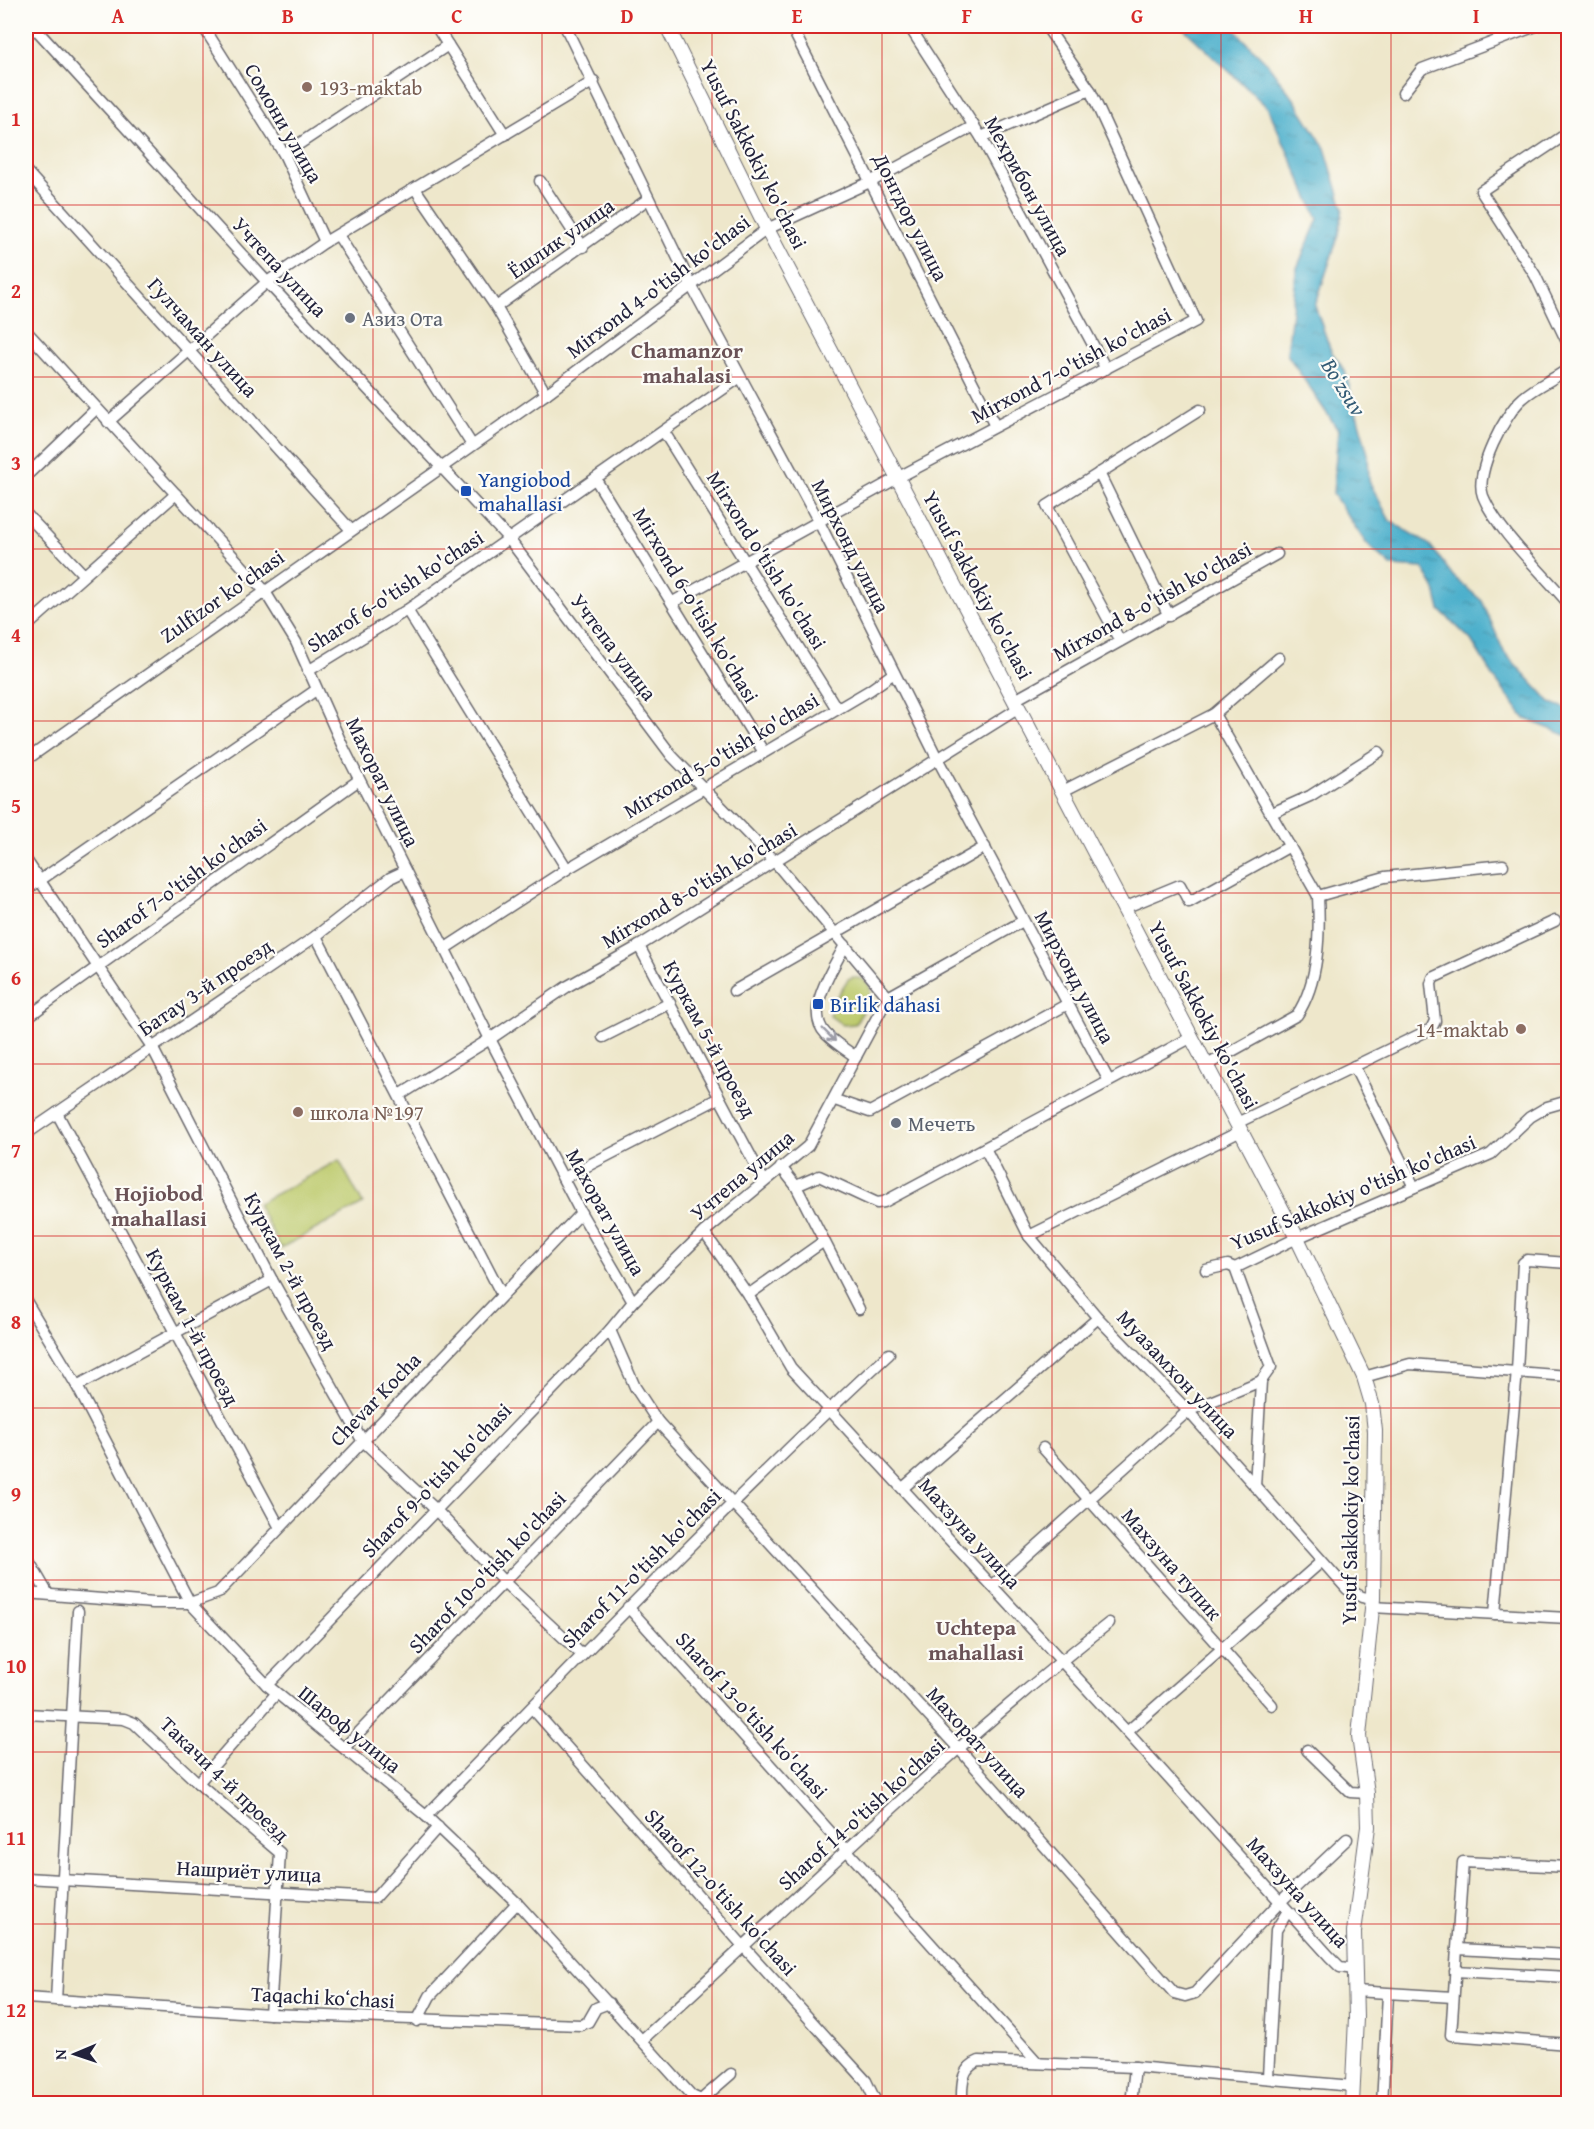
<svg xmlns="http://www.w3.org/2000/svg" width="1594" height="2129" font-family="'Gentium Book Plus',serif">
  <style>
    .grass { fill: #bcc96b; stroke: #6f7653; stroke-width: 1.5 }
    .water { fill: url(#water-ripples); stroke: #386984; stroke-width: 1.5 }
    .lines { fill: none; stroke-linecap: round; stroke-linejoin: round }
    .minor-casing { stroke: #69676d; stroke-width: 13 }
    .major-casing { stroke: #69676d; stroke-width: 16 }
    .minor { stroke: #fff; stroke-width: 10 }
    .major { stroke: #fff; stroke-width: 14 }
    .oneway { stroke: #9c9ca7 }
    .grid { fill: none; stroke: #d62828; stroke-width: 1.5; stroke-opacity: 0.55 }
    .education-dot { fill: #8d6e63; stroke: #fdfcf7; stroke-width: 2 }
    .worship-dot { fill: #6b7280; stroke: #fdfcf7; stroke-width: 2 }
    .transit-dot { fill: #1a4fb4; stroke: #fdfcf7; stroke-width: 2 }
    .labels { text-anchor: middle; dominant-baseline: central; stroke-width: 4.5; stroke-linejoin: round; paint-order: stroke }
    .education-label { font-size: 21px; fill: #785e54; stroke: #fdfcf7; text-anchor: start }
    .street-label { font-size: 21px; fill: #22223b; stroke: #fdfcf7 }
    .worship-label { font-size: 21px; fill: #5b616d; stroke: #fdfcf7; text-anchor: start }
    .transit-label { font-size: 21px; fill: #164399; stroke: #fdfcf7; text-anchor: start }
    .neighbourhood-label { font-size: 22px; font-weight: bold; fill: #6a5256; stroke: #fdfcf7 }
    .water-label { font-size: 22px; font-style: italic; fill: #335b75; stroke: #fdfcf7 }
    .neatline { fill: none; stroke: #d62828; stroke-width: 2 }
    .grid-label { font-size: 20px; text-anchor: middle; font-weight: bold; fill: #d62828 }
  </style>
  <defs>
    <pattern id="water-ripples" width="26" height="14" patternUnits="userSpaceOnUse" patternTransform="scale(1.5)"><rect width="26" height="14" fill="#4db0cc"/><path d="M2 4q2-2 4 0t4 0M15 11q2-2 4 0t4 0" fill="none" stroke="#408fa7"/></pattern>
  </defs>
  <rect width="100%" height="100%" fill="#fdfcf7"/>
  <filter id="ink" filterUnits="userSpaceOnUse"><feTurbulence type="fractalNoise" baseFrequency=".0167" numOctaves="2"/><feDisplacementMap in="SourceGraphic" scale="12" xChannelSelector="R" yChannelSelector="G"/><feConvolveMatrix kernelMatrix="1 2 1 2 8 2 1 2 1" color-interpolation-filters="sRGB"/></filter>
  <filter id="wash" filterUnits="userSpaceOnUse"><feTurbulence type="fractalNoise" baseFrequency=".008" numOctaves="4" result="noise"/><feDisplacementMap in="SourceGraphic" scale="24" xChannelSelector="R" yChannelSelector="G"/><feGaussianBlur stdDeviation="1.35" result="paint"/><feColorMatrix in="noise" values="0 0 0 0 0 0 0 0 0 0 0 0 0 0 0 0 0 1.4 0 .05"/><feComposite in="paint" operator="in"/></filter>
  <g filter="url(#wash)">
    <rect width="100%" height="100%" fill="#eee7cb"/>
    <g class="grass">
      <path d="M853,977C885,981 865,1009 855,1024L843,1025L830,1016L831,1006L848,979Z"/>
      <path d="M339,1160L363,1204L281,1248L257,1204Z"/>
    </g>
    <path class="water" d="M1181,26H1231L1266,62L1294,99L1325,148L1343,208L1339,234L1315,306L1331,351L1345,371L1368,454L1369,481L1390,521L1430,545L1453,576L1482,601L1504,652L1551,703L1568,709V736L1525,719L1495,679L1471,640L1440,610L1435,590L1423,568L1391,566L1366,543L1333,494L1338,430L1287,354L1297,268L1318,219L1268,108Z"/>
  </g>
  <g filter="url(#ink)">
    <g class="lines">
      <defs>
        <g id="minor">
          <path d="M33,26L267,282L509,539L672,756L775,862L888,997"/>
          <path d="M203,26L284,154L325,242"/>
          <path d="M436,26L505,135"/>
          <path d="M565,26L691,285L819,522L937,758L1109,1081"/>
          <path d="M791,26L995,426"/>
          <path d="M909,26L981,137L1106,369"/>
          <path d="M1403,93L1422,69L1536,26"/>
          <path d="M1568,133L1481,191L1535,275L1568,344"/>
          <path d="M981,137L1090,90"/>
          <path d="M284,154L448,45"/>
          <path d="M26,171L351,530"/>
          <path d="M540,181L583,247"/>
          <path d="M416,190L496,307L546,394"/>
          <path d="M338,235L472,445"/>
          <path d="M496,307L648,199"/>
          <path d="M26,331L264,590L296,642L343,747L490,1039L581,1213L633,1302"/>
          <path d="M1568,364L1565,371C1552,380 1535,387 1523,398C1505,413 1474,473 1483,496C1497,531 1544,574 1568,603"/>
          <path d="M108,422L267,282L325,242L594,81"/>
          <path d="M664,432L837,709"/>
          <path d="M1099,473L1169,616"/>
          <path d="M26,476L96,409"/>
          <path d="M596,480L763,751"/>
          <path d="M26,514L83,574"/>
          <path d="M673,602L899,477L1196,321L1090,90L1046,26"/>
          <path d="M407,610L567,869"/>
          <path d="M26,627L176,494"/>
          <path d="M1120,641L1047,506L1200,410"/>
          <path d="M308,671L407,610L739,378"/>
          <path d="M1015,700L1277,554"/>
          <path d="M26,760L546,394L767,229L872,181L974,126"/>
          <path d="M1063,791L1214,714L1279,658"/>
          <path d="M1272,813L1310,796L1379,752"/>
          <path d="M26,860L152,1047L272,1280L362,1440L434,1508L505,1583L581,1654"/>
          <path d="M26,890L316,690"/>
          <path d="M1318,896L1385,877L1503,865"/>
          <path d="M1124,908L1180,885L1189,902L1290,846"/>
          <path d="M316,936L502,1295"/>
          <path d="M845,945C834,968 803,1010 826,1034C835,1043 846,1050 856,1057"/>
          <path d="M639,946L764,1181"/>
          <path d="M444,949L567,869L870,690L894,673"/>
          <path d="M734,991L985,847"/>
          <path d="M888,997L1023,921"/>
          <path d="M26,1018L359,780"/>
          <path d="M603,1037L670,1003"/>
          <path d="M1207,1065L1297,1015C1319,982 1320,934 1318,896L1214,714"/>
          <path d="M1354,1066L1414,1187"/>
          <path d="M400,1095L490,1039L568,986L639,946L1019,708"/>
          <path d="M835,1100L870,1112L1066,1005"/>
          <path d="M57,1113L279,1526"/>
          <path d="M1237,1123L1431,1029L1435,1021L1431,984L1433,978L1555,921"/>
          <path d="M26,1134L316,936L390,878L405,871"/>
          <path d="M985,1148L1029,1236L1098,1318L1188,1411L1347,1589L1362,1597L1373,1599"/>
          <path d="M781,1167L796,1186L859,1309"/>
          <path d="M564,1178L719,1098"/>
          <path d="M796,1186L819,1176L877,1203L884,1202L1192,1037"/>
          <path d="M704,1232L748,1295L791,1368L1127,1732L1329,1956L1340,1967L1354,1969"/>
          <path d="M1029,1236L1241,1131"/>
          <path d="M1235,1268L1271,1367L1261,1381L1255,1487"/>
          <path d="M1206,1270L1228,1265L1235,1268L1297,1238L1491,1154L1530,1117L1547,1107L1568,1101"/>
          <path d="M748,1295L824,1241"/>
          <path d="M26,1301L77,1386L190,1603L267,1685L426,1816L517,1903L692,2096L701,2100L731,2074"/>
          <path d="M610,1330L635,1387L658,1422L960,1750L1174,1993L1185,1996L1195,1993L1280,1902L1347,1839"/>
          <path d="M1364,1377L1410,1364L1568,1376"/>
          <path d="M77,1386L272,1280"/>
          <path d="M1043,1448L1272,1705"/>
          <path d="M903,1488L1098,1318"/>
          <path d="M26,1556L48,1594"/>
          <path d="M992,1586L1188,1411L1261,1381"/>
          <path d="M26,1593L153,1603H190L218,1593L581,1213"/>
          <path d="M628,1607L1038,2063"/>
          <path d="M1372,1607L1568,1618"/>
          <path d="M1495,1614L1517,1371L1523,1263L1527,1260L1568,1263"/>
          <path d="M267,1685L610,1330L633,1302L704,1232L808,1146L888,997"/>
          <path d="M532,1708L744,1947L866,2081L877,2104"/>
          <path d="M26,1714L124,1719L134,1723L198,1783L280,1853L270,2014"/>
          <path d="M1127,1732L1321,1562"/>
          <path d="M344,1748L658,1422"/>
          <path d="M1307,1750L1350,1792L1367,1793"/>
          <path d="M198,1783L276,1694"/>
          <path d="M426,1816C578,1660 728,1502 889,1354"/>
          <path d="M1568,1867L1463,1862L1451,2035L1568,2044"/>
          <path d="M26,1878L375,1898L438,1827"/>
          <path d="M1457,1949L1568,1955"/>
          <path d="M1455,1971L1568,1977"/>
          <path d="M1355,1991L1453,1997"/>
          <path d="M26,1998L270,2014L581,2025L588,2022L596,2008L609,2003"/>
          <path d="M56,2000L78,1611"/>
          <path d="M417,2021L430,1996L517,1903"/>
          <path d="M643,2039C797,1899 945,1751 1109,1623"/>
          <path d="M1268,2077L1276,1930L1288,1911"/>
          <path d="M962,2104C962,2086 960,2068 979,2061L1135,2067L1353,2086"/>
          <path d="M1131,2104L1135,2067"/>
          <path d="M1382,2104L1388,1994"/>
        </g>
        <g id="major">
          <path d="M667,26L767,229L1297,1238L1364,1377L1372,1404L1375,1431L1373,1599L1359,1736L1367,1793L1368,1827L1354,1932L1356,2018L1352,2104"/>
          <path d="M26,34L34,26"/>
        </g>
      </defs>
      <use href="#minor" class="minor-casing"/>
      <use href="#major" class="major-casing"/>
      <use href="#minor" class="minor"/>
      <use href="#major" class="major"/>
    </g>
    <defs><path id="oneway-shaft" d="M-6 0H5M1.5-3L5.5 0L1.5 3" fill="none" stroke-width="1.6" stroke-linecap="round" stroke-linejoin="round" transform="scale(1.5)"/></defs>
    <use class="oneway" href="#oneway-shaft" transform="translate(829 1035) rotate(45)"/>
  </g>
  <path class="grid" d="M203,26V2104M373,26V2104M542,26V2104M712,26V2104M882,26V2104M1052,26V2104M1221,26V2104M1391,26V2104M26,205H1568M26,377H1568M26,549H1568M26,721H1568M26,893H1568M26,1064H1568M26,1236H1568M26,1408H1568M26,1580H1568M26,1752H1568M26,1924H1568"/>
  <g class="education-dot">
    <circle cx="307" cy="87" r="6"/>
    <circle cx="1521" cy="1029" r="6"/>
    <circle cx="298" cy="1112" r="6"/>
  </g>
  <g class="worship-dot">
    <circle cx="350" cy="318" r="6"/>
    <circle cx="896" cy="1123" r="6"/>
  </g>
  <g class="transit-dot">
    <rect x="460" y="485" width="12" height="12" rx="3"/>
    <rect x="812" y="998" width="12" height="12" rx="3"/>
  </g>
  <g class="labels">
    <g class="education-label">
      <text x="319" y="87">193-maktab</text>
      <text x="1509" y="1029" text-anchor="end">14-maktab</text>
      <text x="310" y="1112">школа №197</text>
    </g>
    <g class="street-label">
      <text transform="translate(284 123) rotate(60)">Сомони улица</text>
      <text transform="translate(754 154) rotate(63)">Yusuf Sakkokiy ko'chasi</text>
      <text transform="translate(1028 186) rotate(61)">Мехрибон улица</text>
      <text transform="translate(911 217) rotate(63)">Донгдор улица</text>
      <text transform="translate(561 238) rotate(-35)">Ёшлик улица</text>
      <text transform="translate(280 267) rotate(47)">Учтепа улица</text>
      <text transform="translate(658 286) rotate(-37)">Mirxond 4-o'tish ko'chasi</text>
      <text transform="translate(203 337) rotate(48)">Гулчаман улица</text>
      <text transform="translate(1071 365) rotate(-28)">Mirxond 7-o'tish ko'chasi</text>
      <text transform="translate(851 546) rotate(63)">Мирхонд улица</text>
      <text transform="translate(767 560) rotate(58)">Mirxond o'tish ko'chasi</text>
      <text transform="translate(978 585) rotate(62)">Yusuf Sakkokiy ko'chasi</text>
      <text transform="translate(395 591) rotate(-33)">Sharof 6-o'tish ko'chasi</text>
      <text transform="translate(222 596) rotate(-35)">Zulfizor ko'chasi</text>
      <text transform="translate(1152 601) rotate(-29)">Mirxond 8-o'tish ko'chasi</text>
      <text transform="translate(696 605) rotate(59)">Mirxond 6-o'tish ko'chasi</text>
      <text transform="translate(614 647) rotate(53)">Учтепа улица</text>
      <text transform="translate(721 755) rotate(-31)">Mirxond 5-o'tish ko'chasi</text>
      <text transform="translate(383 782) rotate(64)">Махорат улица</text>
      <text transform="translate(181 883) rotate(-36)">Sharof 7-o'tish ko'chasi</text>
      <text transform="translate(699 885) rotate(-31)">Mirxond 8-o'tish ko'chasi</text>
      <text transform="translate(1075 977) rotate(62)">Мирхонд улица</text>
      <text transform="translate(205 987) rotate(-34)">Батау 3-й проезд</text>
      <text transform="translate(1204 1015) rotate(62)">Yusuf Sakkokiy ko'chasi</text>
      <text transform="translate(710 1039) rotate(62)">Куркам 5-й проезд</text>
      <text transform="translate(742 1175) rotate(-40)">Учтепа улица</text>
      <text transform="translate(1353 1192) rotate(-23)">Yusuf Sakkokiy o'tish ko'chasi</text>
      <text transform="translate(606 1212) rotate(61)">Махорат улица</text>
      <text transform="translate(291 1271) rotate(62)">Куркам 2-й проезд</text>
      <text transform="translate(193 1327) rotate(62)">Куркам 1-й проезд</text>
      <text transform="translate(1178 1374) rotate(47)">Муазамхон улица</text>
      <text transform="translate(375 1399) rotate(-46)">Chevar Kocha</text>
      <text transform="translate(436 1480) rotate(-46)">Sharof 9-o'tish ko'chasi</text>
      <text transform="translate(1350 1520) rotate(-89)">Yusuf Sakkokiy ko'chasi</text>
      <text transform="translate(970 1533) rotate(48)">Махзуна улица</text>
      <text transform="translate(1172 1564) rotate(49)">Махзуна тупик</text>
      <text transform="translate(641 1568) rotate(-45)">Sharof 11-o'tish ko'chasi</text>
      <text transform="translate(487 1572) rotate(-46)">Sharof 10-o'tish ko'chasi</text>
      <text transform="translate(752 1715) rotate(48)">Sharof 13-o'tish ko'chasi</text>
      <text transform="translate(350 1729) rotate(39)">Шароф улица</text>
      <text transform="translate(978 1742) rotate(48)">Махорат улица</text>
      <text transform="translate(225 1779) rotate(44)">Такачи 4-й проезд</text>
      <text transform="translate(861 1814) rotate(-42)">Sharof 14-o'tish ko'chasi</text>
      <text transform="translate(249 1871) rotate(3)">Нашриёт улица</text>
      <text transform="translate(721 1892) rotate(48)">Sharof 12-o'tish ko'chasi</text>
      <text transform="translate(1298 1892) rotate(48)">Махзуна улица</text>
      <text transform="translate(323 1997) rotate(3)">Taqachi koʻchasi</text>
    </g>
    <g class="worship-label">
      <text x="362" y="318">Азиз Ота</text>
      <text x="908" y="1123">Мечеть</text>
    </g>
    <g class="transit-label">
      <text x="478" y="479">Yangiobod<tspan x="478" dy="24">mahallasi</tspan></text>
      <text x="830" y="1004">Birlik dahasi</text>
    </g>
    <g class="neighbourhood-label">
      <text x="687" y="350">Chamanzor<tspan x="687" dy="25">mahalasi</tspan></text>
      <text x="159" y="1193">Hojiobod<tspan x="159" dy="25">mahallasi</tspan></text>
      <text x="976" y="1627">Uchtepa<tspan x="976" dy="25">mahallasi</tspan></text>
    </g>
    <g class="water-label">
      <text transform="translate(1344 387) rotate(58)">Boʻzsuv</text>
    </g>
  </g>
  <rect width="1594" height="2129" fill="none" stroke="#fdfcf7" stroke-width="66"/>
  <g transform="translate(75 2054) rotate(268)" stroke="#fdfcf7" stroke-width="4.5" paint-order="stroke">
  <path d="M0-4.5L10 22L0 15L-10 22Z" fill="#22223b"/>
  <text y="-9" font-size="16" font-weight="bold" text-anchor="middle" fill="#22223b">N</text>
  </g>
  <rect x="33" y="33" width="1528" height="2063" class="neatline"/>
  <g class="grid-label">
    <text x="118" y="23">A</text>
    <text x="288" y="23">B</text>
    <text x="457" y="23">C</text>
    <text x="627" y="23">D</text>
    <text x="797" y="23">E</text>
    <text x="967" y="23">F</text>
    <text x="1137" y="23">G</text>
    <text x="1306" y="23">H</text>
    <text x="1476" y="23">I</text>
    <text x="16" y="126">1</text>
    <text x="16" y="298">2</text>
    <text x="16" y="470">3</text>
    <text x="16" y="642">4</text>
    <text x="16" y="813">5</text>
    <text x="16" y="985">6</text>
    <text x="16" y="1157">7</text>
    <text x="16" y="1329">8</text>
    <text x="16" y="1501">9</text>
    <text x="16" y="1673">10</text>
    <text x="16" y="1845">11</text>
    <text x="16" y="2017">12</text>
  </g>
</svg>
